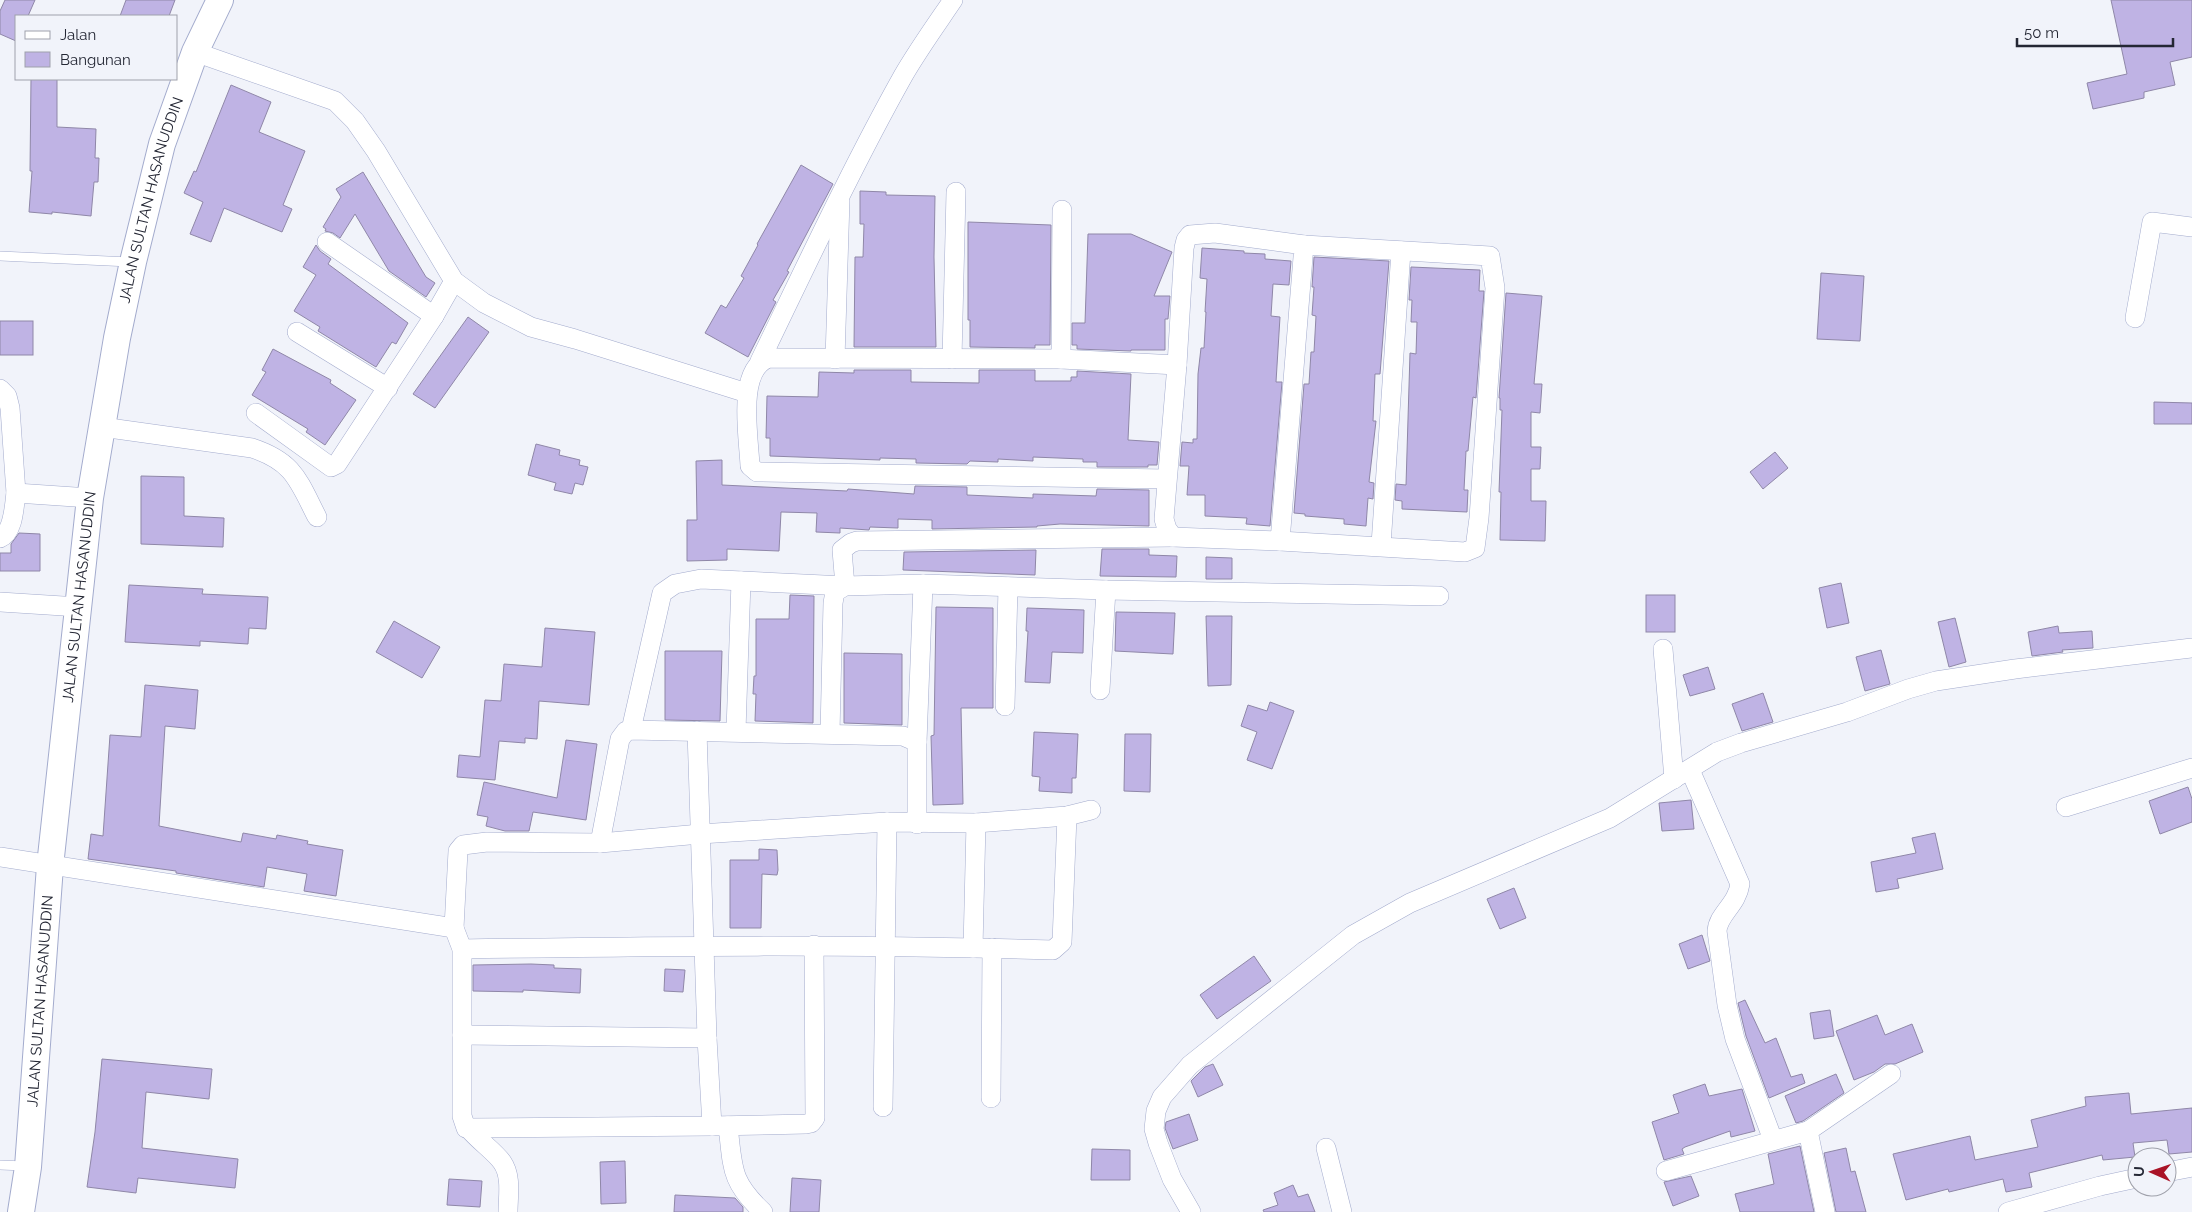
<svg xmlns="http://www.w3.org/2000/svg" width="2192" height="1212" font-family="Raleway,sans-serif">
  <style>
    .building { fill: #bfb3e4; stroke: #8f87a8 }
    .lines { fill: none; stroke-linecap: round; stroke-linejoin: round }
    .lane-casing { stroke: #a3abcd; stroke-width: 10 }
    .street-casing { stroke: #a3abcd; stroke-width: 20 }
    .secondary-casing { stroke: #a3abcd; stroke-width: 28 }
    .lane { stroke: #fff; stroke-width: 9 }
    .street { stroke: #fff; stroke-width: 19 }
    .secondary { stroke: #fff; stroke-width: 26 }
    .labels { text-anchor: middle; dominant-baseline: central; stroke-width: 4; stroke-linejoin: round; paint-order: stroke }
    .street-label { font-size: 15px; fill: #242734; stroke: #f1f3fa }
  </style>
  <rect width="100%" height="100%" fill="#f1f3fa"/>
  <g class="building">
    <path d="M5,0H35L28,16H16V41L0,34V11Z"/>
    <path d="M126,0H175L169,16H120Z"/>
    <path d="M2111,0H2192V57L2170,62L2175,85L2144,92V98L2093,109L2087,83L2127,74Z"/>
    <path d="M31,79H57V127L96,129L95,158H99L98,182H94L91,216L52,212V214L29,212L32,171H30Z"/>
    <path d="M231,85L271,102L259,132L305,151L283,205L292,209L282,232L224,208L211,242L190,234L203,202L184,193L194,171L196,172Z"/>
    <path d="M801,165L833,184L787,271L789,272L773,300L776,302L748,357L705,333L721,305L726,308L744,278L741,276L758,245L757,244Z"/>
    <path d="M363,172L426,277L435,283L426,297L389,271L355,214L340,238L333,233L325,231L326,229L323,227L341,197L336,189Z"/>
    <path d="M860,191L886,192V195L935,196L934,257L936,347H854L855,257H863L864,224H860Z"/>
    <path d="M968,222L1051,225L1050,345H1035V348L970,347V320H968Z"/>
    <path d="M1088,234H1131L1172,252L1154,296H1170L1168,319H1165V350H1131V351L1077,349V345H1072V323H1085Z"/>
    <path d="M316,245L320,251L331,259L328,264L408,323L396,344L392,342L376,367L318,331L320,327L294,311L316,275L303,267Z"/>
    <path d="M1202,248L1244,251V253L1265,254V259L1291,261L1289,285L1273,284L1271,316L1280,317L1276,382H1282L1270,526L1246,524L1247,518L1205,516V495H1187L1189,466H1180L1182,442L1193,443V439H1197L1198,374L1201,348H1204L1206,312H1205L1207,279L1200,278Z"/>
    <path d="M1314,257L1389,261L1380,374H1375L1373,421H1376L1369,482L1374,483L1373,499L1368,498L1366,526L1344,524V519L1305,516V514L1294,513L1304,384H1309L1311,352H1314L1316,316L1312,315L1314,287H1312Z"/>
    <path d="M1411,267L1480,270L1479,291H1484L1476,398L1473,397L1468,451H1466L1464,490H1468L1467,512L1402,509V501L1395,500L1396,484L1406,485L1410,353L1416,354L1417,322H1411L1412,300H1409Z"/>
    <path d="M1821,273L1864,276L1860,341L1817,339Z"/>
    <path d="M1506,293L1542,296L1534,384H1542L1540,413L1531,412V447H1541L1540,469H1531V501H1546L1545,541L1500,540L1501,492H1499L1502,410H1500V398H1499Z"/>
    <path d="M468,317L489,332L435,408L413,394Z"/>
    <rect x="0" y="321" width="33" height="34"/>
    <path d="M273,349L331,380L330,383L356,400L325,445L306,432L308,429L252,395L266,372L262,370Z"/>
    <path d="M854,370H911V382L979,383V370H1035V381H1071V377H1077V371L1131,374L1128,440L1159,442L1157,465H1148V467H1097V462H1083V459L1033,457V461L998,459V462L970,461L967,464L916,463V459L880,458V460L770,456V438H766L767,396L818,397L819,372L854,373Z"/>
    <path d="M2154,402L2192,403V424H2154Z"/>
    <path d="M536,444L560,450L559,455L580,460L579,465L588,467L583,485L575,483L572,494L554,490L556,483L528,475Z"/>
    <path d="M1775,452L1788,468L1763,489L1750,472Z"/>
    <path d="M722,460V485L847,491L848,489L914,494L915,486L967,487V495L1033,498V494L1096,496L1097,489L1149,490V526L1060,524L1037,526V527L932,529V520L898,519V528L870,527L869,530L840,528V533L816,532L817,513L781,512L779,551L727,549V560L687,561V520H697L696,461Z"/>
    <path d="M141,476L184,477V516L224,518L223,547L141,544Z"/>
    <path d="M19,533L40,534V571H0V553H11V544Z"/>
    <path d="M1102,549H1149V555L1177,556L1176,577L1100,576Z"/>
    <path d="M1036,550L1035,575L903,570L904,552Z"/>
    <path d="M1206,557L1232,558V579H1206Z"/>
    <path d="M1841,583L1849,623L1827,628L1819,588Z"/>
    <path d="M129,585L203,589L202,594L268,597L266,629L249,628L248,644L200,641V646L125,642Z"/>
    <path d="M790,595L814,596L813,723L755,721L756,694H753L754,676H756V619H789Z"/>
    <rect x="1646" y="595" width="29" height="37"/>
    <path d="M936,607L993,608V708H961L963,804L933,805L931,736L934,735Z"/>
    <path d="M1027,608L1084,610L1083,653L1052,652L1050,683L1025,682L1028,631H1026Z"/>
    <path d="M1116,612L1175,613L1173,654L1115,651Z"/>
    <path d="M1206,616H1232L1231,685L1208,686Z"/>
    <path d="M1955,618L1966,662L1949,667L1938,622Z"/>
    <path d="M394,621L440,647L422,678L376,652Z"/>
    <path d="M2058,626L2059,633L2092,631L2093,648L2062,650L2063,652L2032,656L2028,632Z"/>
    <path d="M545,628L595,632L589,705L539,701L537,739L525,738V743L499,741L495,780L457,777L459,755L480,757L485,700L501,701L504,664L542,667Z"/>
    <path d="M1881,650L1890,684L1865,691L1856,657Z"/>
    <path d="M665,651H722L720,721L665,720Z"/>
    <path d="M844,653L902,654V725L844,723Z"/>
    <path d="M1708,667L1715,689L1690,696L1683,675Z"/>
    <path d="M145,685L198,690L195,729L165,726L159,826L241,842L243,833L276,839L277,835L308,841L307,844L343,850L336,896L304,891L307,874L267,867L264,887L176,873V871L88,859L91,834L103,836L110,735L141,737Z"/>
    <path d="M1763,693L1773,722L1742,731L1732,704Z"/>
    <path d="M1270,702L1294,711L1272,769L1247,760L1257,732L1241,726L1248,705L1267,711Z"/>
    <path d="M1034,732L1078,734L1076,778H1072V793L1039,791L1040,777L1032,776Z"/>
    <path d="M1125,734H1151L1150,792L1124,791Z"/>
    <path d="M566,740L597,744L586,820L533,812L529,831H505L486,826L488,817L477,815L484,782L557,798Z"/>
    <path d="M2188,787L2192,799V822L2160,834L2149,801Z"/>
    <path d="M1691,800L1694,829L1662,831L1659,803Z"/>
    <path d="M1935,833L1943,869L1897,879L1899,888L1876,892L1871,862L1916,853L1912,838Z"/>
    <path d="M759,849L777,850L778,870L777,875L762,874L761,928H730V860H759Z"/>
    <path d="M1514,888L1526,918L1500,929L1487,899Z"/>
    <path d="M1702,935L1710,961L1688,969L1679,944Z"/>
    <path d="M1254,956L1271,981L1217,1019L1200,995Z"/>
    <path d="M531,964L554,965V968L581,969L580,993L523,990V992L473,991V965Z"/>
    <path d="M665,969L685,970L683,992L664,991Z"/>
    <path d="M1745,1000L1765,1043L1776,1038L1791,1077L1802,1074L1805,1083L1769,1098L1746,1036L1738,1003Z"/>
    <path d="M1830,1010L1834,1036L1814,1039L1810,1013Z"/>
    <path d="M1877,1015L1885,1035L1912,1024L1923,1052L1895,1064H1885L1874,1072L1854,1080L1836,1031Z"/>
    <path d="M102,1059L212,1069L209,1099L146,1092L142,1148L238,1159L235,1188L138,1178L136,1193L87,1187L95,1132Z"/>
    <path d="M1213,1064L1223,1085L1198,1097L1191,1081L1205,1067Z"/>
    <path d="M1836,1074L1844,1093L1803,1121L1796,1123L1785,1096Z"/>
    <path d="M1705,1084L1709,1096L1742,1089L1755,1131L1731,1137L1730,1131L1685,1147L1682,1149L1684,1154L1664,1160L1652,1122L1679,1113L1673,1095Z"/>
    <path d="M2129,1093L2131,1114L2192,1108V1152L2169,1154L2167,1140L2133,1143L2135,1157L2103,1160L2102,1155L2029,1173L2032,1187L2006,1192L2003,1179L1949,1192L1948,1189L1906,1200L1893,1154L1970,1136L1975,1160L2038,1147L2031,1120L2086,1106L2085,1097Z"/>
    <path d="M1189,1114L1198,1140L1173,1149L1165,1128L1166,1122Z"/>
    <path d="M1800,1146L1814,1212H1740L1735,1194L1774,1184L1768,1154Z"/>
    <path d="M1846,1148L1851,1172L1855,1171L1866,1212H1836L1824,1153Z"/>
    <path d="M1092,1149L1130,1150V1180H1091Z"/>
    <path d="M625,1161L626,1203L601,1204L600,1162Z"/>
    <path d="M1691,1176L1699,1196L1673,1206L1664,1182Z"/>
    <path d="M792,1178L821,1180L819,1212H790Z"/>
    <path d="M449,1179L482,1181L480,1207L447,1205Z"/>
    <path d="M1293,1185L1298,1197L1308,1194L1315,1212H1264L1263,1210L1278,1205L1274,1193Z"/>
    <path d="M675,1195L735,1198L743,1207V1212H674Z"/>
  </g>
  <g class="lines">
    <defs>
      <g id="lane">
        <path d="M0,256L130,262"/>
        <path d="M0,1165L25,1166"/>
      </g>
      <g id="street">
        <path d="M195,52L335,101L355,121L376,151L454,281L484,303L531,327L575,339L747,393"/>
        <path d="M1215,233L1304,245L1280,541L1173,537L1167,529L1164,519L1177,365L1184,248L1186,240L1190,235Z"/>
        <path d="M327,242L434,316"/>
        <path d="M2135,318L2152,222L2192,227"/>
        <path d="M297,332L388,388"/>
        <path d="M835,359L840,200"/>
        <path d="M952,359L956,192"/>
        <path d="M1061,359L1062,210"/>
        <path d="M760,361C806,266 851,169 903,76C918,50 936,25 953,0"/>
        <path d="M0,389L7,396L10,408L16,493"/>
        <path d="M256,413L331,467L337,464L434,316L454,281"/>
        <path d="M102,427L252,448C294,462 298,480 317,517"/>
        <path d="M1166,479L757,472L750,466C749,438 736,369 769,358L1061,359L1177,365"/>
        <path d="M0,538C14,532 14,506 16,493L90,498"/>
        <path d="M1280,541L1465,552L1475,548L1479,518L1495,288L1490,256L1304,245"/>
        <path d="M1381,545L1401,251"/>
        <path d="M0,602L79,607"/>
        <path d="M1663,649L1674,779"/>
        <path d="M1100,690L1106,590"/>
        <path d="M1005,706L1008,587"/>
        <path d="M631,730L662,593L675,584L701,579L845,586L842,550L851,543L857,541L1173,537"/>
        <path d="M736,731L741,581"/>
        <path d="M830,733L833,603L835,592L845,586L923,584L1106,590L1439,596"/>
        <path d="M917,742L923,584"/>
        <path d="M1690,770L1740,884C1737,905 1718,914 1717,931L1727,1005L1735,1039L1773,1140"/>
        <path d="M2066,807L2192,768"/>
        <path d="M600,843L620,739L626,731L631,730L903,736L917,742V824"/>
        <path d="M0,857L454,928L458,851L463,845L487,842L600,843L700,834L887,822L976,823L1067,816L1091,810"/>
        <path d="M454,928L462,949V1116L466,1128L712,1126L707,1038L697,731"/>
        <path d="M973,948L976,823"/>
        <path d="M462,949C660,946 855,944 1053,950L1062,942L1067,816"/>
        <path d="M462,1035L707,1038"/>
        <path d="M991,1098L992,948"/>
        <path d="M883,1107L887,822"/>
        <path d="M712,1126L806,1124L811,1123L815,1118L814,945"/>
        <path d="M728,1126C733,1168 730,1181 763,1212"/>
        <path d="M469,1129C479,1141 495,1152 502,1162C512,1176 508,1196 508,1212"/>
        <path d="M1326,1148L1342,1212"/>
        <path d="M1666,1171L1808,1131"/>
        <path d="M2167,1172L2192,1167"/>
        <path d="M1191,1212L1172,1179L1158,1143L1154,1129L1156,1111L1162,1097L1190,1065L1353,935L1410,903L1610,818L1717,752L1741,743L1847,712L1908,689L1936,681L2015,669L2192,648"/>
        <path d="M1825,1212L1808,1131L1891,1074"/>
        <path d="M2008,1212L2100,1186L2137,1178"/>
      </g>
      <g id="secondary">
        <path id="s1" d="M21,1212L28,1167L50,866L90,498L117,338L133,262L162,144L195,52L220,0"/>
      </g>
    </defs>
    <use href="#lane" class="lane-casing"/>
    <use href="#street" class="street-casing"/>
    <use href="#secondary" class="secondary-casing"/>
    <use href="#lane" class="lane"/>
    <use href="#street" class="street"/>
    <use href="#secondary" class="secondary"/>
  </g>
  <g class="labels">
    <g class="street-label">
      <text stroke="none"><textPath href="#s1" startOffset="1022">JALAN SULTAN HASANUDDIN</textPath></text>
      <text stroke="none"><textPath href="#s1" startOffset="618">JALAN SULTAN HASANUDDIN</textPath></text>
      <text stroke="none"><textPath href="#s1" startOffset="212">JALAN SULTAN HASANUDDIN</textPath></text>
    </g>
  </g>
  <rect x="15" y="15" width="162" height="65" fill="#f1f3fa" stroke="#9fa1ab"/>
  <rect x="25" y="31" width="25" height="8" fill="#ffffff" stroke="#9fa1ab"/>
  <text x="60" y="40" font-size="15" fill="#242734">Jalan</text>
  <rect x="25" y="52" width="25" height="15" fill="#bfb3e4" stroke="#9fa1ab"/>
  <text x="60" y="65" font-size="15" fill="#242734">Bangunan</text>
  <g transform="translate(2152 1172) rotate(272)"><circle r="24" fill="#f1f3fa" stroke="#9fa1ab"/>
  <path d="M0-4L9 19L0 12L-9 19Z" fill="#a91226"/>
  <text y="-8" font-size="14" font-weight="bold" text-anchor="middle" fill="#242734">U</text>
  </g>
  <path d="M2017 38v8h156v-8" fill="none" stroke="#242734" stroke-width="2.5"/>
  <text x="2024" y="38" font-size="15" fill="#242734" stroke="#f1f3fa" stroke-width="4" paint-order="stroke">50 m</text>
</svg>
